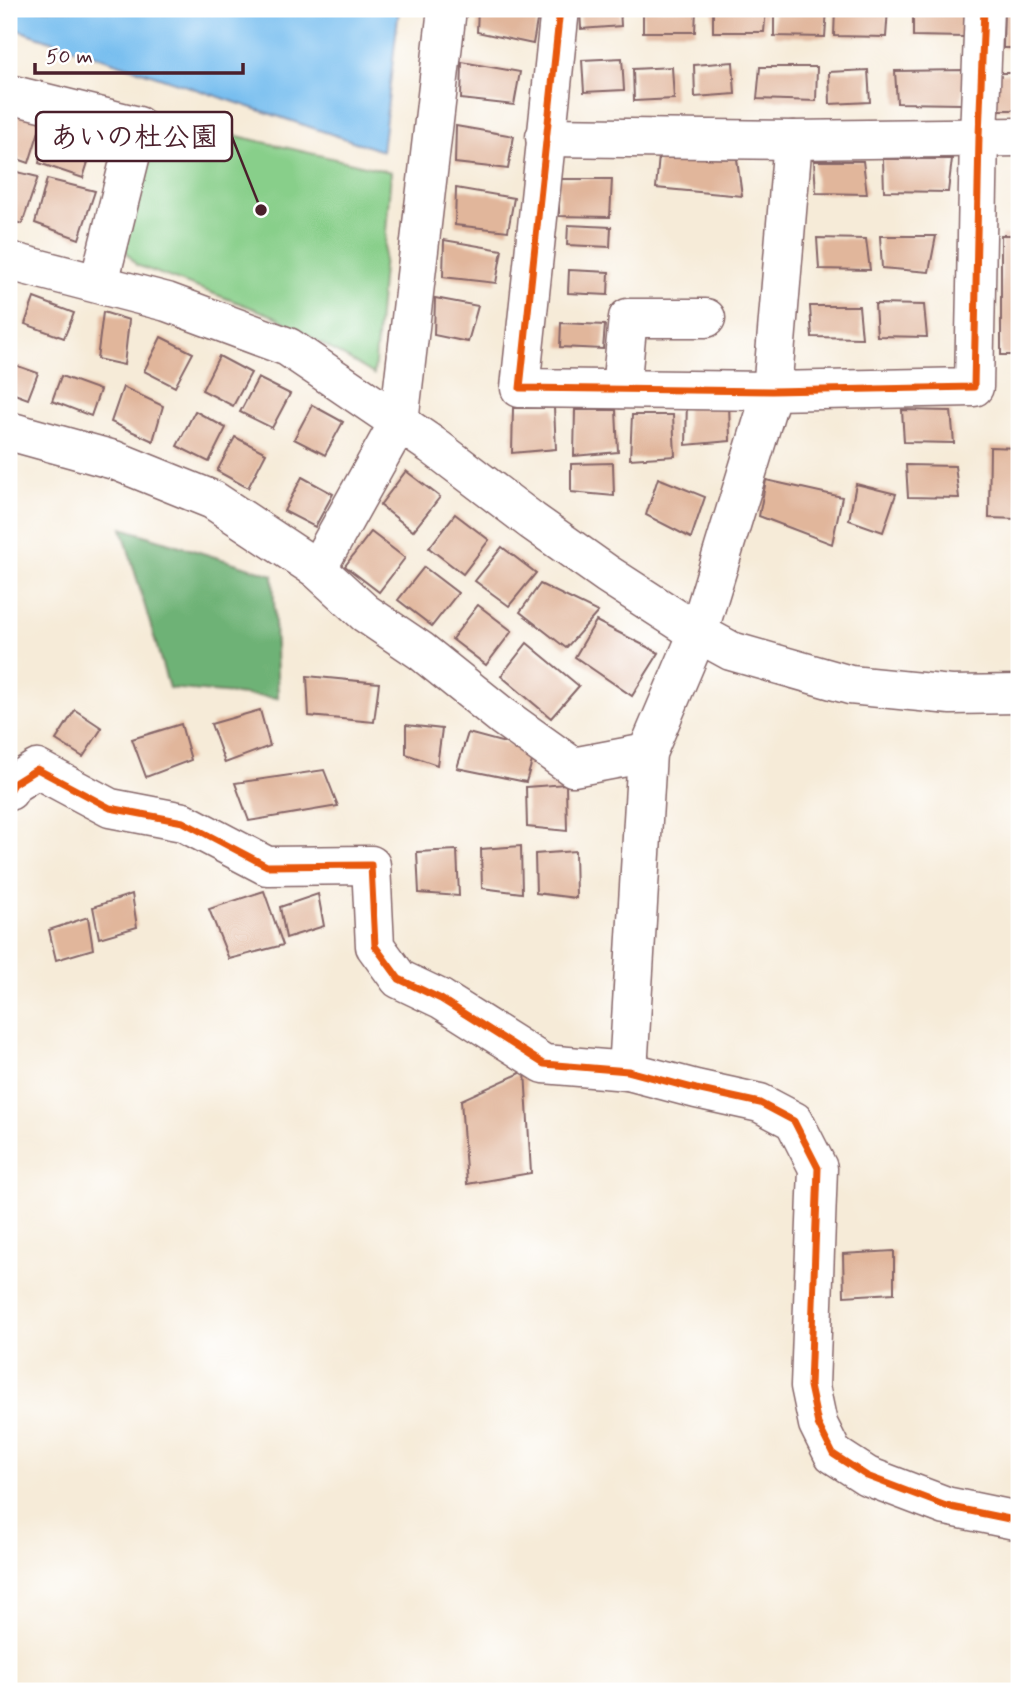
<svg xmlns="http://www.w3.org/2000/svg" width="1028" height="1700" font-family="Mynerve,'Klee One',sans-serif">
  <style>
    .green { fill: #88cf8a; stroke: #69775a; stroke-width: 2 }
    .forest { fill: #6eb276; stroke: #5c6850; stroke-width: 2 }
    .water { fill: #77beef; stroke: #606e8d; stroke-width: 2 }
    .building { fill: #e1b69b }
    .lines { fill: none; stroke-linecap: round; stroke-linejoin: round }
    .minor-casing { stroke: #866668; stroke-width: 41 }
    .minor { stroke: #fff; stroke-width: 38 }
    .cycleway-casing { stroke: #fff; stroke-width: 11 }
    .cycleway { stroke: #e8590c; stroke-width: 7 }
    .leader { fill: none; stroke: #4a1f2b; stroke-width: 2.5 }
    .callout-dot { fill: #4a1f2b; stroke: #fff; stroke-width: 2.5 }
    .callout { fill: #fff; stroke: #4a1f2b; stroke-width: 2.5 }
    .callout-label { font-size: 28px; text-anchor: middle; font-weight: bold; fill: #4a1f2b }
  </style>
  <rect width="100%" height="100%" fill="#fff"/>
  <filter id="ink" filterUnits="userSpaceOnUse"><feTurbulence type="fractalNoise" baseFrequency=".0143" numOctaves="2"/><feDisplacementMap in="SourceGraphic" scale="14" xChannelSelector="R" yChannelSelector="G"/><feConvolveMatrix kernelMatrix="1 2 1 2 8 2 1 2 1" color-interpolation-filters="sRGB"/></filter>
  <filter id="wash" filterUnits="userSpaceOnUse"><feTurbulence type="fractalNoise" baseFrequency=".00686" numOctaves="4" result="noise"/><feDisplacementMap in="SourceGraphic" scale="28" xChannelSelector="R" yChannelSelector="G"/><feGaussianBlur stdDeviation="1.57" result="paint"/><feColorMatrix in="noise" values="0 0 0 0 0 0 0 0 0 0 0 0 0 0 0 0 0 1.4 0 .05"/><feComposite in="paint" operator="in"/></filter>
  <g filter="url(#wash)">
    <rect width="100%" height="100%" fill="#f6ebd8"/>
    <path class="green" d="M160,118L391,172L374,374L274,316L136,265L124,248L153,131Z"/>
    <path class="forest" d="M122,528L273,575L278,698L169,688Z"/>
    <path class="water" d="M9,9H399L382,151L9,27Z"/>
    <g id="blocks">
      <g class="building">
        <path d="M478,9H539L533,44L477,32Z"/>
        <path d="M580,9H620L621,26L581,29Z"/>
        <path d="M643,9H696L695,32H643Z"/>
        <path d="M713,9H766L764,32H713Z"/>
        <path d="M774,9H827L825,37L774,36Z"/>
        <path d="M835,9H888L886,37L834,36Z"/>
        <path d="M913,9H966L965,37L913,36Z"/>
        <path d="M1004,10H1019V48H1003Z"/>
        <path d="M622,58L624,90L584,92L582,60Z"/>
        <path d="M462,62L520,72L514,105L461,99Z"/>
        <path d="M733,62L735,94L695,97L694,65Z"/>
        <path d="M672,67L674,99L634,101L633,69Z"/>
        <path d="M760,67H817L816,101L757,99Z"/>
        <path d="M868,70L870,102L830,104L829,72Z"/>
        <path d="M965,70L961,104L897,103L895,71Z"/>
        <path d="M994,73H1019V110H993Z"/>
        <path d="M9,107L44,115L29,163L9,156Z"/>
        <path d="M50,119L98,130L83,178L39,163Z"/>
        <path d="M456,126L514,136L508,169L455,163Z"/>
        <path d="M659,156L737,159L742,196L656,188Z"/>
        <path d="M883,159H952L948,192L884,191Z"/>
        <path d="M814,161H863L867,194L816,193Z"/>
        <path d="M9,170L38,177L22,224L9,220Z"/>
        <path d="M47,179L95,191L79,239L35,223Z"/>
        <path d="M559,179H612L610,217L559,216Z"/>
        <path d="M456,188L514,198L508,231L455,225Z"/>
        <path d="M568,225L611,227L610,247L567,245Z"/>
        <rect x="1001" y="235" width="18" height="120"/>
        <path d="M880,236H936L929,272L882,268Z"/>
        <path d="M817,238L866,239L870,270L819,269Z"/>
        <path d="M444,240L502,250L496,283L443,277Z"/>
        <path d="M569,270L609,272L608,295L568,293Z"/>
        <path d="M34,298L74,313L64,338L25,324Z"/>
        <path d="M435,298L478,306L468,342L434,335Z"/>
        <path d="M875,304L924,305L927,337L877,336Z"/>
        <path d="M810,306H859L862,338L812,337Z"/>
        <path d="M103,312L129,320L124,365L97,359Z"/>
        <path d="M561,323L605,325L603,349L560,347Z"/>
        <path d="M161,337L193,353L175,387L144,371Z"/>
        <path d="M219,356L251,373L233,406L202,390Z"/>
        <path d="M9,363L38,373L28,399L9,392Z"/>
        <path d="M61,376L100,390L91,416L52,401Z"/>
        <path d="M258,378L290,394L272,428L240,412Z"/>
        <path d="M123,387L163,406L153,441L111,422Z"/>
        <path d="M687,400H729L730,441L686,445Z"/>
        <path d="M312,405L343,422L325,455L294,439Z"/>
        <path d="M513,408H554L556,449L512,453Z"/>
        <path d="M575,410H616L618,452L574,456Z"/>
        <path d="M902,410L951,411L954,443L904,442Z"/>
        <path d="M195,411L226,428L209,462L177,446Z"/>
        <path d="M632,415H673L675,456L630,459Z"/>
        <path d="M235,437L266,453L248,488L217,471Z"/>
        <path d="M990,447L1019,448V519L989,518Z"/>
        <path d="M613,463L614,496L571,492V464Z"/>
        <path d="M906,465L955,466L959,498L908,497Z"/>
        <path d="M406,471L440,497L413,531L380,505Z"/>
        <path d="M302,477L333,494L315,527L284,511Z"/>
        <path d="M658,478L705,497L691,538L646,515Z"/>
        <path d="M766,480L842,497L832,544L759,516Z"/>
        <path d="M856,484L896,494L883,532L849,520Z"/>
        <path d="M455,514L489,540L463,574L429,548Z"/>
        <path d="M371,532L405,558L379,592L345,566Z"/>
        <path d="M502,547L536,573L509,606L475,581Z"/>
        <path d="M424,567L458,593L432,626L398,600Z"/>
        <path d="M540,584L598,612L566,648L520,612Z"/>
        <path d="M478,605L512,631L486,665L452,639Z"/>
        <path d="M596,621L659,653L632,696L575,657Z"/>
        <path d="M527,643L579,686L551,718L501,676Z"/>
        <path d="M307,676L379,683L374,722L309,716Z"/>
        <path d="M75,710L102,728L83,757L56,740Z"/>
        <path d="M260,710L270,746L225,763L211,724Z"/>
        <path d="M181,724L191,760L146,777L132,739Z"/>
        <path d="M406,725L442,729L437,765L406,754Z"/>
        <path d="M468,733L535,751L526,782L457,768Z"/>
        <path d="M324,770L338,806L249,821L235,783Z"/>
        <path d="M566,784L567,831L527,827L526,787Z"/>
        <path d="M521,846L522,893L482,888L481,849Z"/>
        <path d="M457,850L459,896L419,893L417,852Z"/>
        <path d="M575,851L576,898L536,893L535,854Z"/>
        <path d="M264,891L283,945L229,959L209,909Z"/>
        <path d="M132,894L137,927L99,938L93,907Z"/>
        <path d="M318,894L324,926L286,938L280,907Z"/>
        <path d="M88,917L93,949L56,960L49,930Z"/>
        <path d="M525,1071L531,1173L467,1184L461,1100Z"/>
        <path d="M894,1251V1293L844,1296L843,1254Z"/>
      </g>
    </g>
  </g>
  <g filter="url(#ink)">
    <use href="#blocks" fill-opacity="0" stroke="#866668" stroke-width="2"/>
    <g class="lines">
      <defs>
        <g id="minor">
          <path d="M560,9L520,388L772,391L974,387L979,136L984,9"/>
          <path d="M9,94L138,126L99,283"/>
          <path d="M545,137L793,140L1019,137"/>
          <path d="M9,261L167,302L288,347L432,445L532,521L607,574L698,633L731,651L850,685L951,695L1019,694"/>
          <path d="M621,389L628,318H706"/>
          <path d="M9,431L114,460L213,500L317,569L365,613L421,651L502,716L573,767L647,753"/>
          <path d="M317,569L399,422L447,9"/>
          <path d="M9,791L13,784L37,769L110,808L183,822L267,866L371,865L375,946L399,979L441,999L544,1064L628,1071L696,1089L760,1103L794,1121L818,1168L810,1386L818,1424L833,1454L867,1476L946,1506L1019,1521"/>
          <path d="M628,1071L647,753L698,633L772,391L793,140"/>
        </g>
      </defs>
      <use href="#minor" class="minor-casing"/>
      <use href="#minor" class="minor"/>
      <defs>
        <g id="cycleway">
          <path d="M560,9L520,388L772,391L974,387L979,136L984,9"/>
          <path d="M9,791L13,784L37,769L110,808L183,822L267,866L371,865L375,946L399,979L441,999L544,1064L628,1071L696,1089L760,1103L794,1121L818,1168L810,1386L818,1424L833,1454L867,1476L946,1506L1019,1521"/>
        </g>
      </defs>
      <use href="#cycleway" class="cycleway-casing"/>
      <use href="#cycleway" class="cycleway"/>
    </g>
  </g>
  <path class="leader" d="M261 210L232 137"/>
  <circle class="callout-dot" cx="261" cy="210" r="7"/>
  <rect class="callout" x="36" y="112" width="196" height="49" rx="7"/>
  <g class="callout-label">
    <text x="134" y="146">あいの杜公園</text>
  </g>
  <rect width="1028" height="1700" fill="none" stroke="#fff" stroke-width="35"/>
  <path d="M35 63v10h208v-10" fill="none" stroke="#4a1f2b" stroke-width="3.5"/>
  <text x="46" y="63" font-size="21" fill="#4a1f2b" stroke="#ffffff" stroke-width="5" paint-order="stroke">50 m</text>
</svg>
